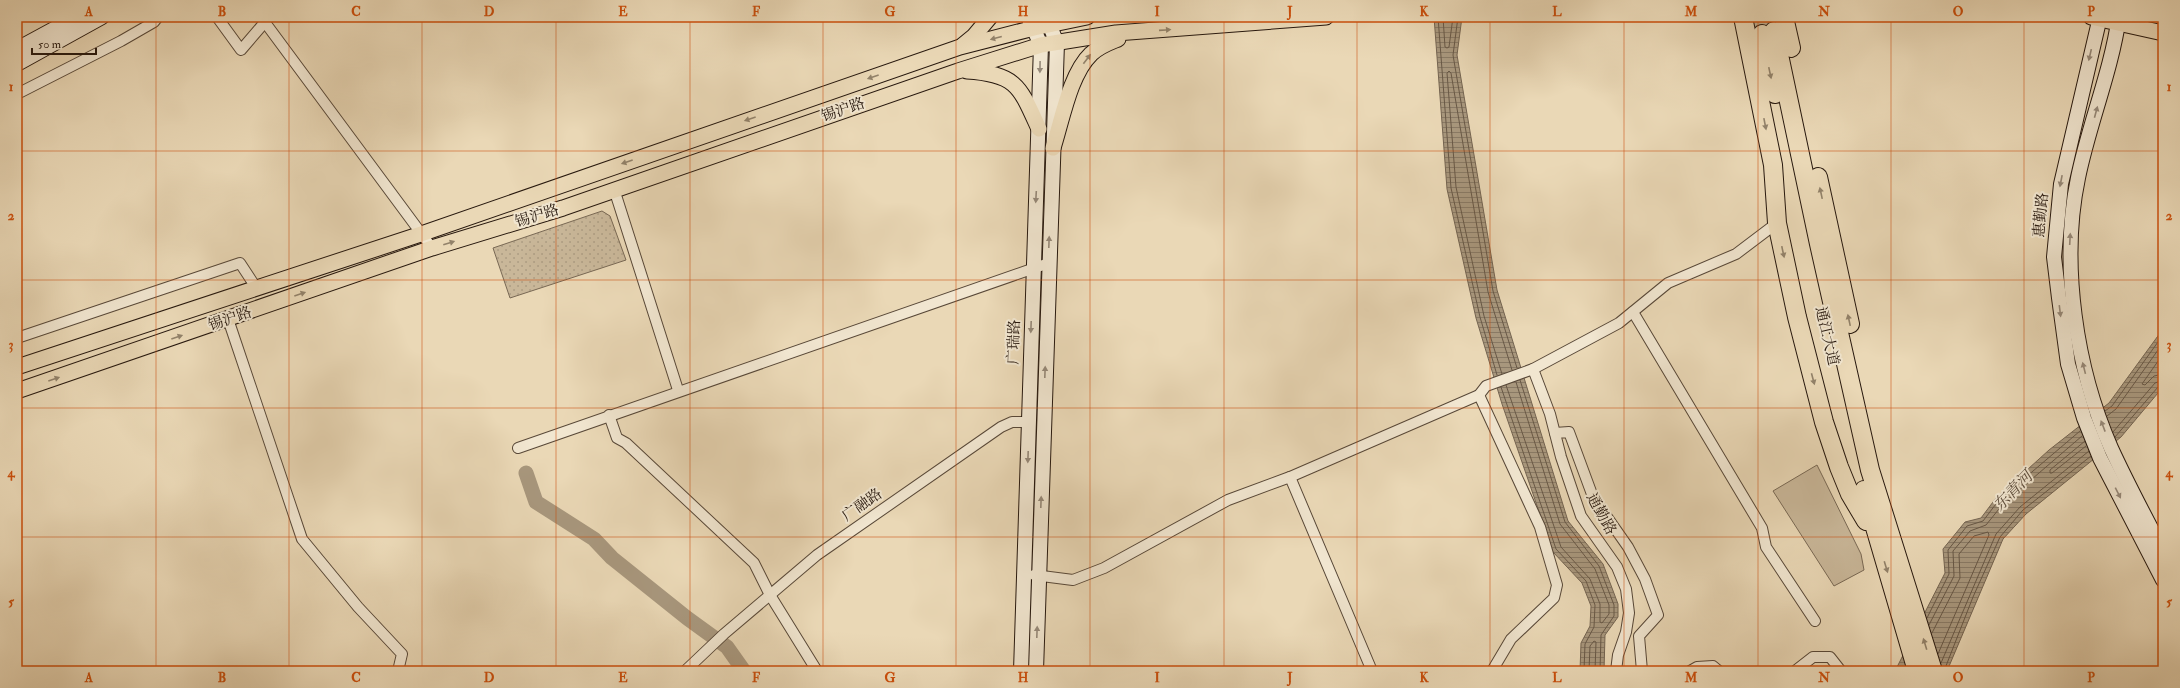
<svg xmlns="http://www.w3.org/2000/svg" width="2180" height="688" font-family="'IM FELL Double Pica','Noto Serif SC',serif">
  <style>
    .grass { fill: #c9b799; stroke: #786854 }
    .garden { fill: url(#garden-dots); stroke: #786854 }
    .water { fill: url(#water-rules); stroke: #746451 }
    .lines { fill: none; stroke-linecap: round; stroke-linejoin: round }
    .shore { stroke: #685846; stroke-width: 1 }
    .river { stroke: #a8977d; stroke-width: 15 }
    .highway-tunnel { stroke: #c3b294; stroke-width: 18; stroke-dasharray: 18 9; stroke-linecap: butt }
    .street-casing { stroke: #584838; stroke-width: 12 }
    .secondary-casing { stroke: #27180e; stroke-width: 16 }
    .primary-casing { stroke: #27180e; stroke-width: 17 }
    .highway-casing { stroke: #27180e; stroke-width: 20 }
    .street { stroke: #f1e6d0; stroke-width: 10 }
    .secondary { stroke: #f1e6d0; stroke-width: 14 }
    .primary { stroke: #ead8b6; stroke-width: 15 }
    .highway { stroke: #ead8b6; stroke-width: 18 }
    .oneway { fill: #92826a }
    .oneway2 { fill: #968979 }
    .grid { fill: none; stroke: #cb4f0c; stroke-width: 1; stroke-opacity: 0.55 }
    .labels { text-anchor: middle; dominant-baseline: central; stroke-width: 4; stroke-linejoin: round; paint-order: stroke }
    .street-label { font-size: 15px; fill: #27180e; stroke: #f1e6d0 }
    .water-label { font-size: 16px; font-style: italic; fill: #5b4b3a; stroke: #f1e6d0 }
    .neatline { fill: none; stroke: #cb4f0c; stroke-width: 1.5 }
    .grid-label { font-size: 13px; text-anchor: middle; font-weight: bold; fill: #cb4f0c }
  </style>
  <defs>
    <pattern id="garden-dots" width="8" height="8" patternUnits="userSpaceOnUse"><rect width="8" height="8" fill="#c9b799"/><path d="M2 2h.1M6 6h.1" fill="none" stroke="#ad9d83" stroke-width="1.8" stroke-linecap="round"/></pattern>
    <pattern id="water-rules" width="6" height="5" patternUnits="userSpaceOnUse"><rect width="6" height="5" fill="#a8977d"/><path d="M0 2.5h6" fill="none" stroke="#897a65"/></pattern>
  </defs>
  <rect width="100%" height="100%" fill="#ead8b6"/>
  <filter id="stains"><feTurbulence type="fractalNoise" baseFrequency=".005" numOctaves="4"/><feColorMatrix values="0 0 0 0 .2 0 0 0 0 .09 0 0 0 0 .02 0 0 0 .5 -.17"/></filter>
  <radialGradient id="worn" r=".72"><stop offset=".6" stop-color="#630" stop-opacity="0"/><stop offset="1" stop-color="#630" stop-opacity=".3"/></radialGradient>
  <path class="grass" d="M1817,465L1861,554L1864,570L1834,586L1773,491Z"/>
  <path class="garden" d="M602,211L610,216L626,260L510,298L493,248Z"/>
  <g class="water">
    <path d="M1434,17H1462L1457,55L1497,290L1568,521L1603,564L1618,604V617L1605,635L1604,671H1580L1581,643L1590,626L1591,606L1582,583L1553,552L1502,404L1476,318L1447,189Z"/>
    <path d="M2163,329V387L2121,437L2026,514L2003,539L1947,671H1895L1945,573L1943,549L1965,522L1981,518L1996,498L2049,450L2109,403Z"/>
  </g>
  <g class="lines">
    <g class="shore">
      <path d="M1438,17L1451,188L1480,317L1497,375"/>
      <path d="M1443,17L1445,47L1447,48L1449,47L1453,17"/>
      <path d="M1458,17L1453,55L1493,291L1517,368"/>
      <path d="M2163,354L2142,384L2145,385L2154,376L2163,374"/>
      <path d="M1502,374L1484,316L1456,187L1447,73L1449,71L1451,73L1488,292L1512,370"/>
      <path d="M1520,380L1565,522L1599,566L1614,605V616L1601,635L1600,671"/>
      <path d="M1506,385L1561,547L1590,579L1600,604V622L1602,623L1609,614V605L1595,569L1560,524L1516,382"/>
      <path d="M1501,387L1556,549L1586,581L1595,605L1594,627L1585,644L1584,671"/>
      <path d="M2105,411L2112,406L2163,335"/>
      <path d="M2107,416L2116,409L2163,343"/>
      <path d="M2113,432L2155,383L2163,380"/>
      <path d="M2115,437L2158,387L2163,385"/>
      <path d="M2085,441L2050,470V473H2052L2086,446"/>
      <path d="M1927,618L1949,574L1948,550L1967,526L1983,521L1999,500L2080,431"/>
      <path d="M1929,625L1954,576L1953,551L1970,531L1986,525L2003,504L2082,436"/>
      <path d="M1932,633L1960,578L1959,554L1974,536L1988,532L1989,535L1938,654"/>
      <path d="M1941,663L1996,534L2020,507L2089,451"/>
      <path d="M1589,671L1590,646L1594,641L1596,642L1595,671"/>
      <path d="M1944,671L1973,597L2000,537L2023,510L2091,456"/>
    </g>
    <path class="river" d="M526,473L536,502L594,539L612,558L687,618L727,647L744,671"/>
    <g class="highway-tunnel">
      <path d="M1758,17L1762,34"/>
      <path d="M1771,17L1774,31"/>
    </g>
    <defs>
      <g id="street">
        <path d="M217,17L241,50L265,22"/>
        <path d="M261,17L432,248"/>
        <path d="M17,94L121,41L154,22L158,17"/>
        <path d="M614,189L678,390"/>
        <path d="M1633,312L1762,528L1766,547L1815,621"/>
        <path d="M228,319L302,539L358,607L402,654L398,671"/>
        <path d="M17,338L240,263L257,289"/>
        <path d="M1533,369L1550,414L1561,457L1581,516L1617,567L1626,589L1629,613L1626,632L1618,655L1616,671"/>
        <path d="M1479,395L1540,527L1557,585L1554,598L1511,639L1492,671"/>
        <path d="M609,415L617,438L626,443L754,563L770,595L817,671"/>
        <path d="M1555,433L1569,432L1593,497L1628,547L1645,579L1658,615L1639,636L1642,671"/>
        <path d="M518,448L1049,263"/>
        <path d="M1290,477L1372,671"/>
        <path d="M1034,575L1073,580L1104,568L1228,500L1290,477L1479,395L1486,386L1533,369L1619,323L1668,283L1736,254L1777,223"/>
        <path d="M685,671L724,634L817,555L1001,427L1012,422H1029"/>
        <path d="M1690,671L1697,667L1713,666L1719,671"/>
        <path d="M1795,671L1813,657H1830L1841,671"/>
      </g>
      <g id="secondary">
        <path d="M2100,17L2061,184L2054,257L2059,298L2068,364L2084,418L2100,458L2163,580"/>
        <path d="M2119,17C2111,72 2089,124 2078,178C2060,263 2076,369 2111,448C2127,483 2145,517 2163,551"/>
        <path d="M17,49L76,17"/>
        <path d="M17,64L102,17"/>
        <path d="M1021,671L1041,45L1028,17"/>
        <path d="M1036,671L1057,43L1046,17"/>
      </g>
      <g id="primary">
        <path d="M2091,17L2163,33"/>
        <path d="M963,45L974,36L990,17"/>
        <path d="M967,71C1017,74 1020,87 1039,129"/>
        <path d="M1053,148C1062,120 1070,74 1091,54C1099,46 1108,43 1118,39"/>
        <path d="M17,367L421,234L960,47L1034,28L1087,17"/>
        <path d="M17,391L432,248L563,208L958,71L1041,45L1116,33L1326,17"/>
      </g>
      <g id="highway">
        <path d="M1743,17L1773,165L1777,223L1797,317L1824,422L1839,467L1850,494L1866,521"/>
        <path d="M1784,17L1791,48"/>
        <path d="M1774,31L1819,244L1870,470L1933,671"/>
        <path d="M1762,34L1775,94"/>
        <path d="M1818,177L1850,324"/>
        <path d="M1864,490L1917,671"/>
      </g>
    </defs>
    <use href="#street" class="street-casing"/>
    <use href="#secondary" class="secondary-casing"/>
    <use href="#primary" class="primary-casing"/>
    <use href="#highway" class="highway-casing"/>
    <use href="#street" class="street"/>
    <use href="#secondary" class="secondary"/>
    <use href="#primary" class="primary"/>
    <use href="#highway" class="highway"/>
  </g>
  <defs><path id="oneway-solid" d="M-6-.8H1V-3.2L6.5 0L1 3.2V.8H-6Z"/></defs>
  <g class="oneway">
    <use href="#oneway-solid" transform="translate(1165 30) rotate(-4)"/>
    <use href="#oneway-solid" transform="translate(996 38) rotate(165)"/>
    <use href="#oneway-solid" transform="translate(1087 59) rotate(-53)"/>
    <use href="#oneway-solid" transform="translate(1770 73) rotate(78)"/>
    <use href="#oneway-solid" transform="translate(873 77) rotate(161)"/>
    <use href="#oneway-solid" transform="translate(750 119) rotate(161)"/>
    <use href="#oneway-solid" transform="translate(1765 124) rotate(79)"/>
    <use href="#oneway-solid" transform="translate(627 162) rotate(161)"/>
    <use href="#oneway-solid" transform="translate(1821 193) rotate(-102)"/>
    <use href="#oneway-solid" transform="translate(449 243) rotate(-17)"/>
    <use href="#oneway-solid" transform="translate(1783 252) rotate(78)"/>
    <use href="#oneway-solid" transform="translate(300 294) rotate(-19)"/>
    <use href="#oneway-solid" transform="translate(1849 320) rotate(-102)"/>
    <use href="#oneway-solid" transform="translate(177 337) rotate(-19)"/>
    <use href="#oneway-solid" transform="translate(54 379) rotate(-19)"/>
    <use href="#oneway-solid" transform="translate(1813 379) rotate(75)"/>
    <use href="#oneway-solid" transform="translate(1886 567) rotate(73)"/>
    <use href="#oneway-solid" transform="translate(1925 644) rotate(-107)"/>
  </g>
  <g class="oneway2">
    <use href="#oneway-solid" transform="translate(2090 55) rotate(103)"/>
    <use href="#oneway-solid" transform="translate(1040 67) rotate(91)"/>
    <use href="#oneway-solid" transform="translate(2096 112) rotate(-75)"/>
    <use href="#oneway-solid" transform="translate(2061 181) rotate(101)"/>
    <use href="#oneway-solid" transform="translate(1036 197) rotate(93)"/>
    <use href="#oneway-solid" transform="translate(2070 239) rotate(-87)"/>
    <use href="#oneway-solid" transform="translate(1049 242) rotate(-88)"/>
    <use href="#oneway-solid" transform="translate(2060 311) rotate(83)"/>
    <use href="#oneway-solid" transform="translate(1031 327) rotate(92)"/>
    <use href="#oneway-solid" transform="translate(2084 368) rotate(-104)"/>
    <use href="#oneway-solid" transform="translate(1045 372) rotate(-88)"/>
    <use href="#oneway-solid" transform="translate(2103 426) rotate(-111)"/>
    <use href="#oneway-solid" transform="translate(1028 457) rotate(92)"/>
    <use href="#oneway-solid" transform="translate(2118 493) rotate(63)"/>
    <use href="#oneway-solid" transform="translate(1041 502) rotate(-88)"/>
    <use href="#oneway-solid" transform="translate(1037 632) rotate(-88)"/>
  </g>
  <path class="grid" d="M156,17V671M289,17V671M422,17V671M556,17V671M690,17V671M823,17V671M956,17V671M1090,17V671M1224,17V671M1357,17V671M1490,17V671M1624,17V671M1758,17V671M1891,17V671M2024,17V671M17,151H2163M17,280H2163M17,408H2163M17,537H2163"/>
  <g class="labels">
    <g class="street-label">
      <text transform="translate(843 110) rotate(-19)">锡沪路</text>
      <text transform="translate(2041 215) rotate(-85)">惠勤路</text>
      <text transform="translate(537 216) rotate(-17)">锡沪路</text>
      <text transform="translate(230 319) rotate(-19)">锡沪路</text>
      <text transform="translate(1827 336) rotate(77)">通江大道</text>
      <text transform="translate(1014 342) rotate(-88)">广瑞路</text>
      <text transform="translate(862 505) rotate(-35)">广融路</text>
      <text transform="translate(1601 514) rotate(61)">通勤路</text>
    </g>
    <g class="water-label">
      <text transform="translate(2013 491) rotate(-46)">东青河</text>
    </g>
  </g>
  <rect width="2180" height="688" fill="none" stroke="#ead8b6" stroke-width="44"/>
  <path d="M32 48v6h64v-6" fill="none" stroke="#27180e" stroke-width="2"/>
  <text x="38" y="48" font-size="12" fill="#27180e" stroke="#f1e6d0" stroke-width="3" paint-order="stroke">50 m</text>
  <rect x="22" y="22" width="2136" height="644" class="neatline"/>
  <g class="grid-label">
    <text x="89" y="16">A</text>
    <text x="222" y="16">B</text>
    <text x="356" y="16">C</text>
    <text x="489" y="16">D</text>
    <text x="623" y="16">E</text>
    <text x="756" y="16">F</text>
    <text x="890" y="16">G</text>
    <text x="1023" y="16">H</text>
    <text x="1157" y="16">I</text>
    <text x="1290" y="16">J</text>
    <text x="1424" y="16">K</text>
    <text x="1557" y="16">L</text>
    <text x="1691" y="16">M</text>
    <text x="1824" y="16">N</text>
    <text x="1958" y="16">O</text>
    <text x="2091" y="16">P</text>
    <text x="11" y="91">1</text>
    <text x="2169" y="91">1</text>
    <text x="11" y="220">2</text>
    <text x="2169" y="220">2</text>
    <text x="11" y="349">3</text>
    <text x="2169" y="349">3</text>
    <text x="11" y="477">4</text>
    <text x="2169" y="477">4</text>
    <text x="11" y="606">5</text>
    <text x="2169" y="606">5</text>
    <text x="89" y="682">A</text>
    <text x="222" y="682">B</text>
    <text x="356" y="682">C</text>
    <text x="489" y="682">D</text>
    <text x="623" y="682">E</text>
    <text x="756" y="682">F</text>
    <text x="890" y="682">G</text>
    <text x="1023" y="682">H</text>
    <text x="1157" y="682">I</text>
    <text x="1290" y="682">J</text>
    <text x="1424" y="682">K</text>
    <text x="1557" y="682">L</text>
    <text x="1691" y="682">M</text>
    <text x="1824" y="682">N</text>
    <text x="1958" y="682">O</text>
    <text x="2091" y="682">P</text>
  </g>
  <rect width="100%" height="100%" filter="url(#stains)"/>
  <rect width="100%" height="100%" fill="url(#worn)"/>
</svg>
